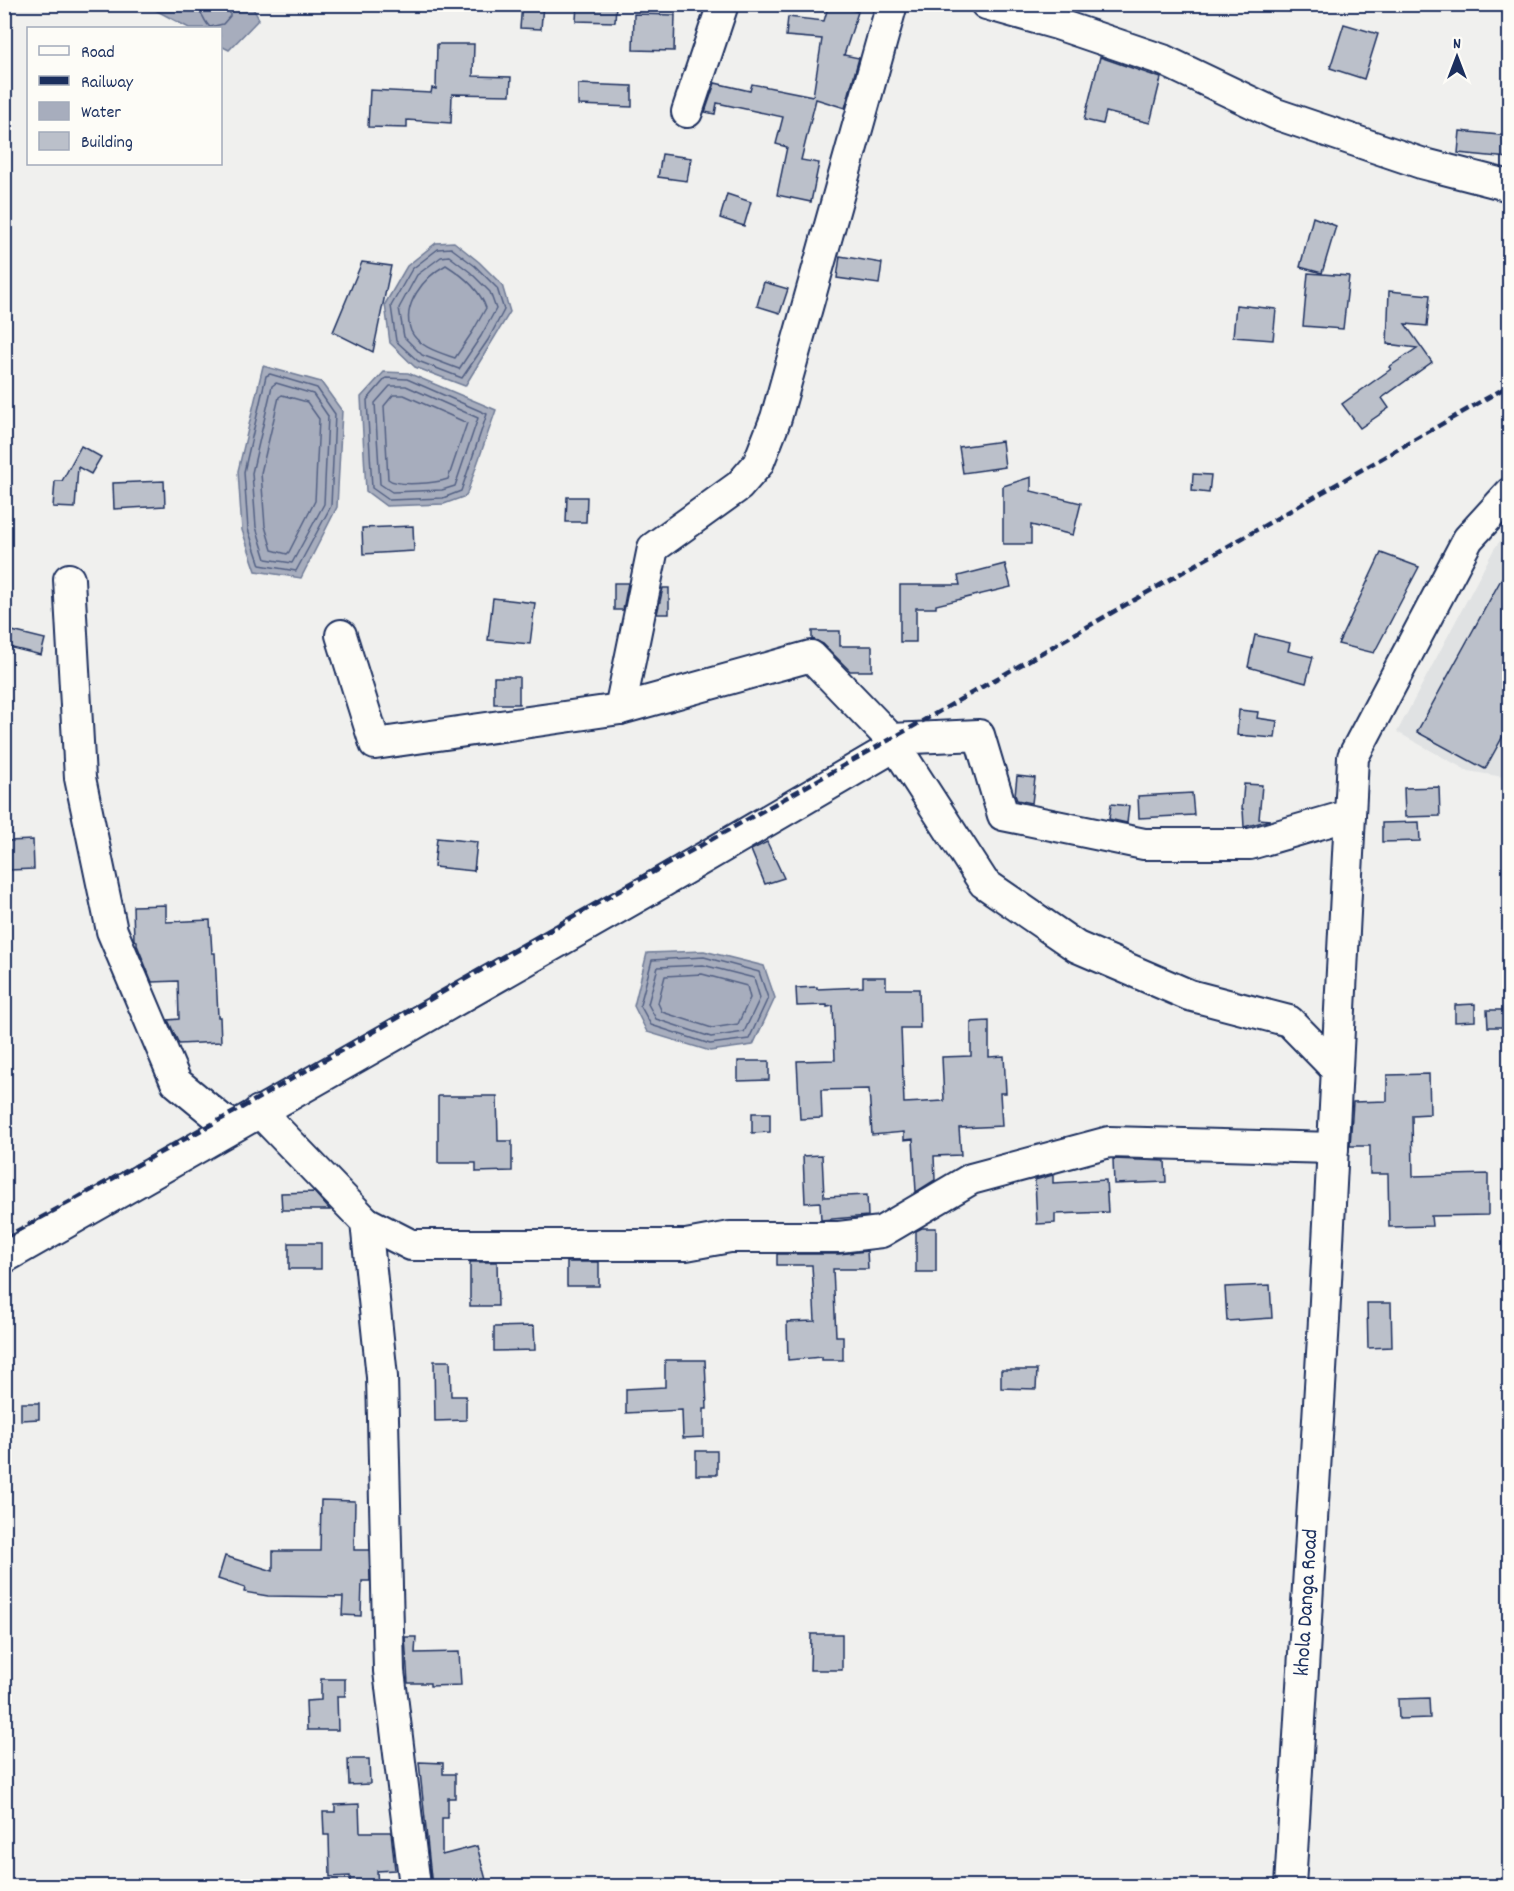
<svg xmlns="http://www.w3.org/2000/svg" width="1514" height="1891" font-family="Dekko,sans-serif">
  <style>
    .built { fill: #e0e2e3 }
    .water { fill: #a7adbd; stroke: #6f7b97; stroke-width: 1.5 }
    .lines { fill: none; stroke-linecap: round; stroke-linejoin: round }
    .shore { stroke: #536184; stroke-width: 1.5 }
    .building { fill: #bbc0ca; stroke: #1b2f5e; stroke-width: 1.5 }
    .minor-casing { stroke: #1b2f5e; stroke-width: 34 }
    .minor { stroke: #fdfcf7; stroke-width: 30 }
    .rail { stroke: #1b2f5e; stroke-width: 4.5; stroke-dasharray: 9 4.5; stroke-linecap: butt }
    .labels { text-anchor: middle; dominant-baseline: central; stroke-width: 6; stroke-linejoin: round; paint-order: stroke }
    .street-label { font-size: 22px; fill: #1b2f5e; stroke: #fdfcf7 }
  </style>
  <rect width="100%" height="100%" fill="#f0f0ee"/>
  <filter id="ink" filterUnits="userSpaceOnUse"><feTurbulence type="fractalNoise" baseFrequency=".0167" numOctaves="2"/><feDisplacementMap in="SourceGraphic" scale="12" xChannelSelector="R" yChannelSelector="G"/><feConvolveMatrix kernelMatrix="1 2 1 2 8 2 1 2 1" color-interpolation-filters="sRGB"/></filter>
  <g filter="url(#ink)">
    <path class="built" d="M1509,529V565L1417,731L1485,769L1509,725V778L1468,771L1397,732L1494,549Z"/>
    <g class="water">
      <path d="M146,5H251L259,19L229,50L221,46L220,28H189Z"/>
      <path d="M454,242L479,262L502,285L510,312L465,386L415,367L390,343L385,304L407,266L436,243Z"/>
      <path d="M263,366L321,382L342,411L337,507L301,578L256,571L242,530L238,471Z"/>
      <path d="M384,372L408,373L496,410L466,496L444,504L386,506L366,491L361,397Z"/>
      <path d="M704,951L764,966L775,998L753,1045L710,1051L647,1032L634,1006L647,953Z"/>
    </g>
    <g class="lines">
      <g class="shore">
        <path d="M192,4C204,11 202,20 210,27L223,24L230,16V4"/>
        <path d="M451,248L475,266L497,288L504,310L488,340L462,378L418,361L396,341L391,306L412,269L438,249Z"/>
        <path d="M449,256L470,272L490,292L496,309L481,336L459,369L422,355L404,337L399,308L417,275L441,257Z"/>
        <path d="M446,265C462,275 480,290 486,308L473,331L455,358C441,353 418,347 411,331C401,305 424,277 446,265Z"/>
        <path d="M270,374L317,388L335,414L331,506L296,571L260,565L248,529L244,472L266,376Z"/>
        <path d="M386,378L407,379L487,414L461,491L443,498L389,500L372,488L367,400Z"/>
        <path d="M276,383L313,394L328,416L324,504L292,563L266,559L256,527L252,473L272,386Z"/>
        <path d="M390,386H406L478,418L455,486L442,490L392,492L380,484L375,403Z"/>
        <path d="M282,395L307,402L319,419L315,501L289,552L287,554L272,550L265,526L261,473L279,397Z"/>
        <path d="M393,395H404L467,423L448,479C436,483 397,487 388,479L384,406Z"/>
        <path d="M704,957L759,972L768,998L749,1039L710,1044L651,1025L640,1005L652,960Z"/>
        <path d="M703,965L754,978L760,998L744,1032L711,1037L656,1019L648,1004L658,967Z"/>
        <path d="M702,974L747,986L750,998L738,1024L712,1028L662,1012L658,1003L665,976Z"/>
      </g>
    </g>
    <g class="building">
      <path d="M522,4H543L541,29L520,28Z"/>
      <path d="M577,4H616L615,22L576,21Z"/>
      <path d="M829,4H837L858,12L844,55L859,58L845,108L816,99L801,160L819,163L811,202L777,195L787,147L776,144L783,117L717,103L715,114L705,112L715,83L750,91L752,84L813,96L822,39L786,36L788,17L824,21Z"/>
      <path d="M634,14L675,15L674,51L633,50Z"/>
      <path d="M1344,24L1378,34L1364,79L1330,68Z"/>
      <path d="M437,44H474L473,76L511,77L510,95L452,94L451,123L407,120V128L368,127L370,90L431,93L432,88L436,89Z"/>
      <path d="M1100,57L1161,78L1150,123L1106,112L1103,124L1084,120Z"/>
      <path d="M578,84L632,86V107L578,105Z"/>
      <path d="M1460,131L1509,136V158L1458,153Z"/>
      <path d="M662,154L691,158L687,181L658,177Z"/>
      <path d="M727,194L751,202L744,226L720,218Z"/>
      <path d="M1313,217L1336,226L1322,273L1300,267Z"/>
      <path d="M840,256L882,263L879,284L837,278Z"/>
      <path d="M362,262L391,266L373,352L333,332Z"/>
      <path d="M1308,273L1349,276L1343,329L1303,326Z"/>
      <path d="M764,282L788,289L780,313L757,306Z"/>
      <path d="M1389,291L1430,295L1427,326L1405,324L1432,362L1382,398L1389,408L1360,428L1342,404L1391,369L1389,367L1417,348L1387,344Z"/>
      <path d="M1236,305L1276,309L1273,340L1233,337Z"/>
      <path d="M1002,441L1005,467L963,473L959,447Z"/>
      <path d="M81,446L101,457L91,474L78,467L75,508L53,507L55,481H62Z"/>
      <path d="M1193,474L1211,475L1209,493L1192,491Z"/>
      <path d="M1031,477V491L1081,503L1073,535L1031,525V544H1003V486Z"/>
      <path d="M164,481L165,506L114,509L113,483Z"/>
      <path d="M567,497H587L586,522H566Z"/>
      <path d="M413,526L414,551L363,554L362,528Z"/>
      <path d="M1381,553L1419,567L1374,653L1338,644Z"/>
      <path d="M1005,564L1011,587L936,605V608H916V642H900V585H960L958,576Z"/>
      <path d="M1509,565V725L1485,769L1417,732Z"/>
      <path d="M614,583H628L623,610H614Z"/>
      <path d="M663,588H669V614H657Z"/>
      <path d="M493,598L535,603L530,644L488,640Z"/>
      <path d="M4,629L45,639L41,655L4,646Z"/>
      <path d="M812,631H840V646H872V671H850L823,644L812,639Z"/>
      <path d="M1255,635L1290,643L1288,651L1313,657L1306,683L1248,667Z"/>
      <rect x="494" y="677" width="25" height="27"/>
      <path d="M1239,710L1258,712L1257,718L1277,721L1275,738L1237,735Z"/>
      <path d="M1017,776L1035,778L1032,803L1017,800L1015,795Z"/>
      <path d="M1244,784L1262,785L1259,819L1270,820L1244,827L1243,809H1242Z"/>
      <path d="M1439,787L1440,816L1405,817L1404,788Z"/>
      <path d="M1192,793L1194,815L1139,818L1138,796Z"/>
      <path d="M1111,804L1129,806L1127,823L1109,819Z"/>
      <path d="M1419,822L1420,841L1382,842V823Z"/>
      <path d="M437,838L477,842L474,871L434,867Z"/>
      <path d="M33,840L34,869L9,870L8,841Z"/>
      <path d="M767,842L784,878L765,884L751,850Z"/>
      <path d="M166,905V922L210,920L212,953H215L218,1017H220L221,1042L179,1044L168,1020L179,1019L178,981L152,982L137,945V941L134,940L133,906Z"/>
      <path d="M863,977H886V989H919L920,1028H901L904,1103L944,1101L942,1057L971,1056V1022L989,1021V1057L1004,1056L1006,1093H1000L1002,1126L959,1128L961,1155L934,1156L935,1180L916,1192L913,1139L904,1140V1132L872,1135L869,1089L821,1090L822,1118L800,1119L797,1061L835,1060L833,1006L827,1007V1005L797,1006L796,988L817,987V989L863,987Z"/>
      <path d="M1475,1004V1021L1455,1022V1005Z"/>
      <path d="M1487,1010H1507L1508,1027H1488Z"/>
      <path d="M738,1061H769V1080L738,1081Z"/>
      <path d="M1429,1074L1430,1114L1412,1115L1413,1176L1488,1174V1215L1431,1216L1432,1226L1389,1227L1388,1174H1370V1146H1350L1353,1102L1387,1101V1075Z"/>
      <path d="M438,1096H497L498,1141H512V1171L476,1172V1163H438Z"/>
      <path d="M752,1113H770V1132L752,1133Z"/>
      <path d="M822,1155L824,1197L867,1195L868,1216L821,1220L820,1202L805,1203L803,1156Z"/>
      <path d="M1113,1159L1165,1161L1166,1182L1114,1184Z"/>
      <path d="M1053,1175V1183L1106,1180L1108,1212L1055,1214V1223L1037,1224L1035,1180Z"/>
      <path d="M314,1192L330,1210H282L281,1193Z"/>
      <path d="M922,1228H936V1272H916V1231Z"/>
      <rect x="289" y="1243" width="32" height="26"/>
      <path d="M867,1251L868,1269H833L836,1336H843V1360H822V1357L788,1360L787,1322L815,1321L812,1265H777V1254H839Z"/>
      <path d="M470,1262H497L498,1306H470Z"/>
      <rect x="567" y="1262" width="32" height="24"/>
      <path d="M1270,1285L1272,1318L1227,1321L1225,1287Z"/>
      <path d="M1367,1303H1391L1392,1347L1368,1348Z"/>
      <path d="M534,1326L535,1350L494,1351V1327Z"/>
      <path d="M665,1360H705L707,1409H704V1437L683,1438L682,1410L626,1413V1389L665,1387Z"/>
      <path d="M434,1361H450L451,1396H466V1420L435,1421Z"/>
      <path d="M1001,1370H1037L1036,1389L1001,1388Z"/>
      <path d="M21,1403H39V1419L21,1420Z"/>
      <rect x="696" y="1451" width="21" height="24"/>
      <path d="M321,1500L355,1501L354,1550H369L370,1581H362L361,1616L342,1615L343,1597L268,1596L244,1592L245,1588L218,1579L225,1556L273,1571V1551H320Z"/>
      <path d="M811,1634H842V1670H810Z"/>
      <path d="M405,1637H416L415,1653L459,1652L461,1685L430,1686V1683H408Z"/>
      <path d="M321,1679H345V1696H337L338,1730H307L306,1701L321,1700Z"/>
      <path d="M1429,1698L1430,1718L1399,1719L1398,1699Z"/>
      <path d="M348,1759H369L370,1784L349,1785Z"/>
      <path d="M419,1762L443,1763V1774H455V1798H448V1818H442V1855L477,1846L486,1880L461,1887H432Z"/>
      <path d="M359,1804L360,1832H391L395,1870L377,1871L378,1887H350V1876L330,1877L329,1835H324L323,1812H335V1805Z"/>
    </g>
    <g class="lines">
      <defs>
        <g id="minor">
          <path d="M986,4L1057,24L1163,60L1276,114L1421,163L1510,186"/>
          <path d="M687,112L723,4"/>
          <path d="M69,579L80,778L112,931L176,1082L221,1119L234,1125"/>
          <path d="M341,635L375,744L620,709L811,656L891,739L984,883L1077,947L1189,995L1289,1021L1336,1069"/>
          <path d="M620,709L653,548L739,486L758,464L776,418L892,4"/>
          <path d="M891,739L979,735L1003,815L1144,844H1250L1350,815"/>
          <path d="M259,1111L366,1222L382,1377L389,1671L415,1886"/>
          <path d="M366,1222L411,1245H686L730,1237H839L881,1232L971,1179L1109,1142L1333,1148"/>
          <path d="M4,1258L642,894L895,746"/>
          <path id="s1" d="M1290,1886L1324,1320L1353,757L1468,539L1510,493"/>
        </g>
      </defs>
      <use href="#minor" class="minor-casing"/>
      <use href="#minor" class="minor"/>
      <path class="rail" d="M4,1238L236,1111L596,904L891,739L1510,385"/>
    </g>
  </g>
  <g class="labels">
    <g class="street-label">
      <text stroke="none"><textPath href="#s1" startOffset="284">khola Danga Road</textPath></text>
    </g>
  </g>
  <rect width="1514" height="1891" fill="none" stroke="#fdfcf7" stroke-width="24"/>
  <rect x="12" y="12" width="1490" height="1867" fill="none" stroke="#1b2f5e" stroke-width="2" filter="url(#ink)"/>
  <rect x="27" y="27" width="195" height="138" fill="#fdfcf7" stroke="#a3aaba" stroke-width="1.5"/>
  <rect x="39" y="46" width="30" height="9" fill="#fdfcf7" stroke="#a3aaba" stroke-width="1.5"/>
  <text x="81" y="57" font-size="18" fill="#1b2f5e">Road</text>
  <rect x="39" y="76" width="30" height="9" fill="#1b2f5e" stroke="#a3aaba" stroke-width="1.5"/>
  <text x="81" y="87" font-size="18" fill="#1b2f5e">Railway</text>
  <rect x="39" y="102" width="30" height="18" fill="#a7adbd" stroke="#a3aaba" stroke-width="1.5"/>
  <text x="81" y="117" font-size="18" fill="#1b2f5e">Water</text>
  <rect x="39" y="132" width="30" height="18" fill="#bbc0ca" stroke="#a3aaba" stroke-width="1.5"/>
  <text x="81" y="147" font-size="18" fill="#1b2f5e">Building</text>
  <g transform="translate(1457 57)" stroke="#fdfcf7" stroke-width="4.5" paint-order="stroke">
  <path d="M0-4.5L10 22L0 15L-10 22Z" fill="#1b2f5e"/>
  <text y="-9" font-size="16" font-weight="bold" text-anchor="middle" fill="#1b2f5e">N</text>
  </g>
</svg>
